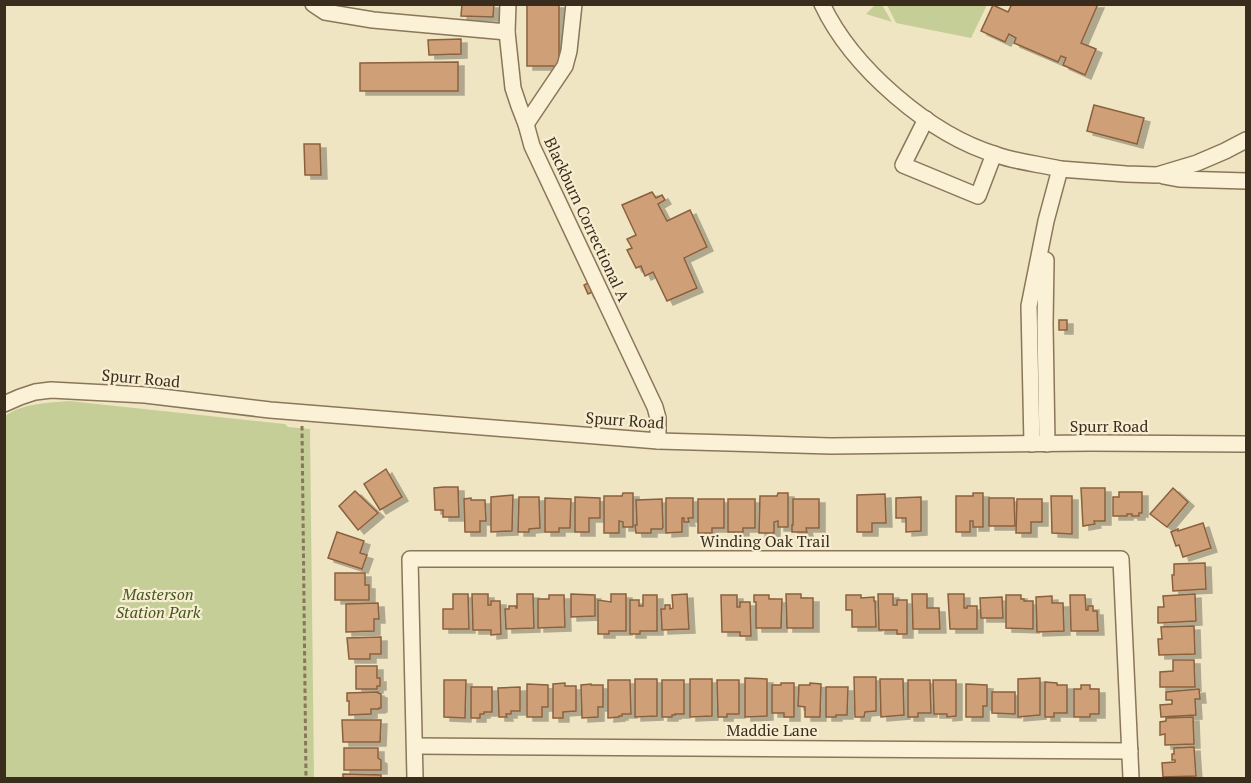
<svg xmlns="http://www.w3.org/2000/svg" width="1251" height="783" font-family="'PT Serif',serif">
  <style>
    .green { fill: #c5ce96 }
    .building { fill: #cfa077; stroke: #8a603e; stroke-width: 1.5; filter: url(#shadow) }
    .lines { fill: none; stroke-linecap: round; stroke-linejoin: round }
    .minor-casing { stroke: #8a7659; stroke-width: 18 }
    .path { stroke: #8a7659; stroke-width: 3; stroke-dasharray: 4.5 3; stroke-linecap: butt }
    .minor { stroke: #faf1d6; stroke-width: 15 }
    .labels { text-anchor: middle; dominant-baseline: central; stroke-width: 4.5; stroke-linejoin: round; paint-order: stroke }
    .street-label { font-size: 16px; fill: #3a2d1d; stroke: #f7eed2 }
    .park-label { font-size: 16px; font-style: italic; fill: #475723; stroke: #f7eed2 }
  </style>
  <defs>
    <filter id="shadow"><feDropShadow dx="6" dy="4" stdDeviation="0" flood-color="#0004"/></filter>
  </defs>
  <rect width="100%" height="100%" fill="#f0e5c2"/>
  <g class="green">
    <path d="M875,5H882L892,22L866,14Z"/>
    <path d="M887,5H987L971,38L896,23Z"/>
    <path d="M69,401L285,424L288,427L310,429L314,778H5V416C23,403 48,403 69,401Z"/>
  </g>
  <g class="building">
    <path d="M462,4H494L493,17L461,16Z"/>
    <rect x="527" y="4" width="32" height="62"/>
    <path d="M1012,4H1098L1081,43L1096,49L1085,75L1063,65L1066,58L1061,56L1058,62L1014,43L1016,38L1009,34L1005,42L981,31L993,5L1008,12Z"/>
    <path d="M461,39V54L429,55L428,40Z"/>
    <path d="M458,62V91H360V63Z"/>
    <path d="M1094,105L1144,118L1137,144L1087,131Z"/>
    <path d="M304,144H320L321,175H305Z"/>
    <path d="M652,192L656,198L662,195L665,200L658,204L667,221L690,210L707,247L684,258L697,288L667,301L653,272L645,276L641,266L636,268L627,250L632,248L627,239L636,235L622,205Z"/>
    <path d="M592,281L597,290L588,294L584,285Z"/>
    <rect x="1059" y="320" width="8" height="10"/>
    <path d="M386,469L402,497L380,510L364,484Z"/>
    <path d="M444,487H458L459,517H443V510H435L434,488Z"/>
    <path d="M1081,488H1105V521H1094L1095,524L1083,526Z"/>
    <path d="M1173,488L1188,502L1167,527L1150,514Z"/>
    <path d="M355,491L378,513L358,530L339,506Z"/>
    <path d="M1119,492H1142V513H1139V516H1132V514H1127V516H1113V497H1119Z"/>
    <path d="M623,493H633V527H623V522L619,521V533H604V496H622Z"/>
    <path d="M778,493H788V527H778V521L774,522V533H759L760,496H777Z"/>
    <path d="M973,493H983V527H973V521H970V532H956V496H973Z"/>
    <path d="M885,494L886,523H872V532H857V495Z"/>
    <path d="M513,495L512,531L491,532V497Z"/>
    <path d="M1051,496H1072V534L1052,533Z"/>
    <path d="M519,497H539L540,528L529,529V532H518Z"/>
    <path d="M575,497L600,498V518H589V532H575Z"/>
    <path d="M921,497V531L906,532V518H896V498Z"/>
    <path d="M471,498V500H485L486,521H480V532H465L464,499Z"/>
    <path d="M545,498L571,499L570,528H559V532H545Z"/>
    <path d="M666,498H693V518H688L689,522H684V518H682V532L666,533Z"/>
    <path d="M989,498H1014L1015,526H989Z"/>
    <path d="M662,499L663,527L662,529H651V533H636L635,525H637L636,500Z"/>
    <path d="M698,499H724V528H712V533H698Z"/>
    <path d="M728,499H755V528H743V532H728Z"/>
    <path d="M793,499H819V528H806L807,532H792V525H793Z"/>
    <path d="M1017,499H1042V522H1031V533H1016Z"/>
    <path d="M1203,523L1211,548L1183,557L1179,545L1176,546L1171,532L1178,529V531Z"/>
    <path d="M337,532L364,541L360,553L367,555L362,569L328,558Z"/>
    <path d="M1205,563L1206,589L1173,591L1172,575H1174V564Z"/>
    <path d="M335,573H365V585H369V600H335Z"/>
    <path d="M453,594H468L469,629H443V609H453Z"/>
    <path d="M472,594H488V605H491V601H500L501,634L491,635V630H473Z"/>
    <path d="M517,594H533L534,628L506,629L505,609H509V606H516V608H517Z"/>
    <path d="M571,594L595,595V616L571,617Z"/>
    <path d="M611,594H626V631H609V634H598V600L611,602Z"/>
    <path d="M687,594L689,629L662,630L661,609H665V605H670V609L673,608L672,595Z"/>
    <path d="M786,594H801V598H813V628H787Z"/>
    <path d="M878,594H893V605H897V600H907V634H897V630H879Z"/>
    <path d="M912,594H927V608H939L940,629H913Z"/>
    <path d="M948,594H964V608H967V606H977V629H950Z"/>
    <path d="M1195,594L1196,621L1158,623V607H1164L1163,596Z"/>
    <path d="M549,595H564L565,627L538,628V599H549Z"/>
    <path d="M643,595H657V631H640V634H630V600H639V606H643Z"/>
    <path d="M721,595H737V607H740V602H750L751,636H740V632H722Z"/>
    <path d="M754,595H769V599H782L781,628H756V602H754Z"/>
    <path d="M846,595H861V598L874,597V601H875L876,627H852V610H846Z"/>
    <path d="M1006,595H1021V599H1024V601H1033V629L1006,628Z"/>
    <path d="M1070,595H1085L1086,610H1088V606H1093V611H1097L1098,631H1071Z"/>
    <path d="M1052,596V603H1063L1064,631L1037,632L1036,597Z"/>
    <path d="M1002,597L1003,618H981L980,598Z"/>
    <path d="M378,603L379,619H374V631L346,632V604Z"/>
    <path d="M1194,626L1195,654L1159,655L1158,639H1162L1161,627Z"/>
    <path d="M381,637V654H370V659H349L347,638Z"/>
    <path d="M1173,660H1194L1195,687H1160V672L1173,671Z"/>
    <path d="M356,666H377V678H380V686H377V689H356Z"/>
    <path d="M854,677H876V711L865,712L864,717H855Z"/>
    <path d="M745,678L767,679V716L745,717Z"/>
    <path d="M1040,678V715L1018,717V679Z"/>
    <path d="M635,679H657V716L635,717Z"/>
    <path d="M690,679H712V716L690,717Z"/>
    <path d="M880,679H903L904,715L881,717Z"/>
    <path d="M444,680H466L465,718L444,717Z"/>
    <path d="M608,680H630L631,714H622V716H619V717L608,718Z"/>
    <path d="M662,680H684V714H675V715H672V717H662Z"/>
    <path d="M717,680H739V714H727V717H718Z"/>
    <path d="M908,680H930L931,713H918V717H908Z"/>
    <path d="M933,680H956V716L947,717V714H934Z"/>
    <path d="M1045,682L1057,683V685H1067V713H1054V717H1045Z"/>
    <path d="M565,683V686H576V711L563,712V718H553V684Z"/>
    <path d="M781,683H794V717H784V713H772V685H781Z"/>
    <path d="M810,683L821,684L820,717H805V707L798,706L799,685H810Z"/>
    <path d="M527,684L548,685V707H542V717H527Z"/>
    <path d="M591,684V685H603V707H598V717L582,718L581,685Z"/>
    <path d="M966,684L987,685V706H983V717H966Z"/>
    <path d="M1081,685H1090V689H1099V714H1090V717H1074V689H1081Z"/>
    <path d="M471,687H492V712H484V714H480V718H471Z"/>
    <path d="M520,687V711H511V714H506L507,717H499L498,688Z"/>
    <path d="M826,687H848L847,715H836V717H826Z"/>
    <path d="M1199,689L1200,699H1195L1196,715L1161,717L1160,705L1172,704V700H1166V692Z"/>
    <path d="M378,692V693L381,694V708H379V709H371V714L349,715V701H347V693Z"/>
    <path d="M992,692H1015V714L992,713Z"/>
    <path d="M1193,717L1194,744L1165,745V734L1160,735V722L1166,721V718Z"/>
    <path d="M342,720H381L380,742H343Z"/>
    <path d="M1194,747L1196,776L1163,777L1162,763L1175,762V760H1172V754H1174V748Z"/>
    <path d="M344,748H378V758L381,760V770H344Z"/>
    <path d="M343,774L381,775V778H343Z"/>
  </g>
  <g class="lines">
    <defs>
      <g id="minor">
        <path d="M313,4L325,12L373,20L507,32"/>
        <path d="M508,4L507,32L513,88L519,106L526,124L532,146L655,407L658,418V441"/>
        <path d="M822,4C852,68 930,135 997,155C1017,162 1039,164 1060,169"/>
        <path d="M926,119L903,165L978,196L994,154"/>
        <path d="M526,124L565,66L569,51L574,4"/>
        <path d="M1163,176L1179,179L1246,181"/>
        <path d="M1046,260L1045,324L1047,444"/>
        <path d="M4,404L20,397L35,392L51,390L145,395L270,410L658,441L831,446L1091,443L1246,444"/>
        <path d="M1032,444L1029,306L1046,221L1060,169L1126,174L1157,175L1197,163L1225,151L1246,140"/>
        <path d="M415,746L1130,751"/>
        <path d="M415,778L410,559H1121L1131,778"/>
      </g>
    </defs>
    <use href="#minor" class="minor-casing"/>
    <path class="path" d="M302,426L306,778"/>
    <use href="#minor" class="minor"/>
  </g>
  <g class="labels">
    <g class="street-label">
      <text transform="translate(587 219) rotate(65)">Blackburn Correctional A</text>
      <text transform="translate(141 378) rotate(5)">Spurr Road</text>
      <text transform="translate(625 420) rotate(4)">Spurr Road</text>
      <text x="1109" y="426">Spurr Road</text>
      <text x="765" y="541">Winding Oak Trail</text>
      <text x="772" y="730">Maddie Lane</text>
    </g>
    <g class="park-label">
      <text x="158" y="594">Masterson<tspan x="158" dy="18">Station Park</tspan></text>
    </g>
  </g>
  <rect width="1251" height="783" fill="none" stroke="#3a2d1d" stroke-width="12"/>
</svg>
